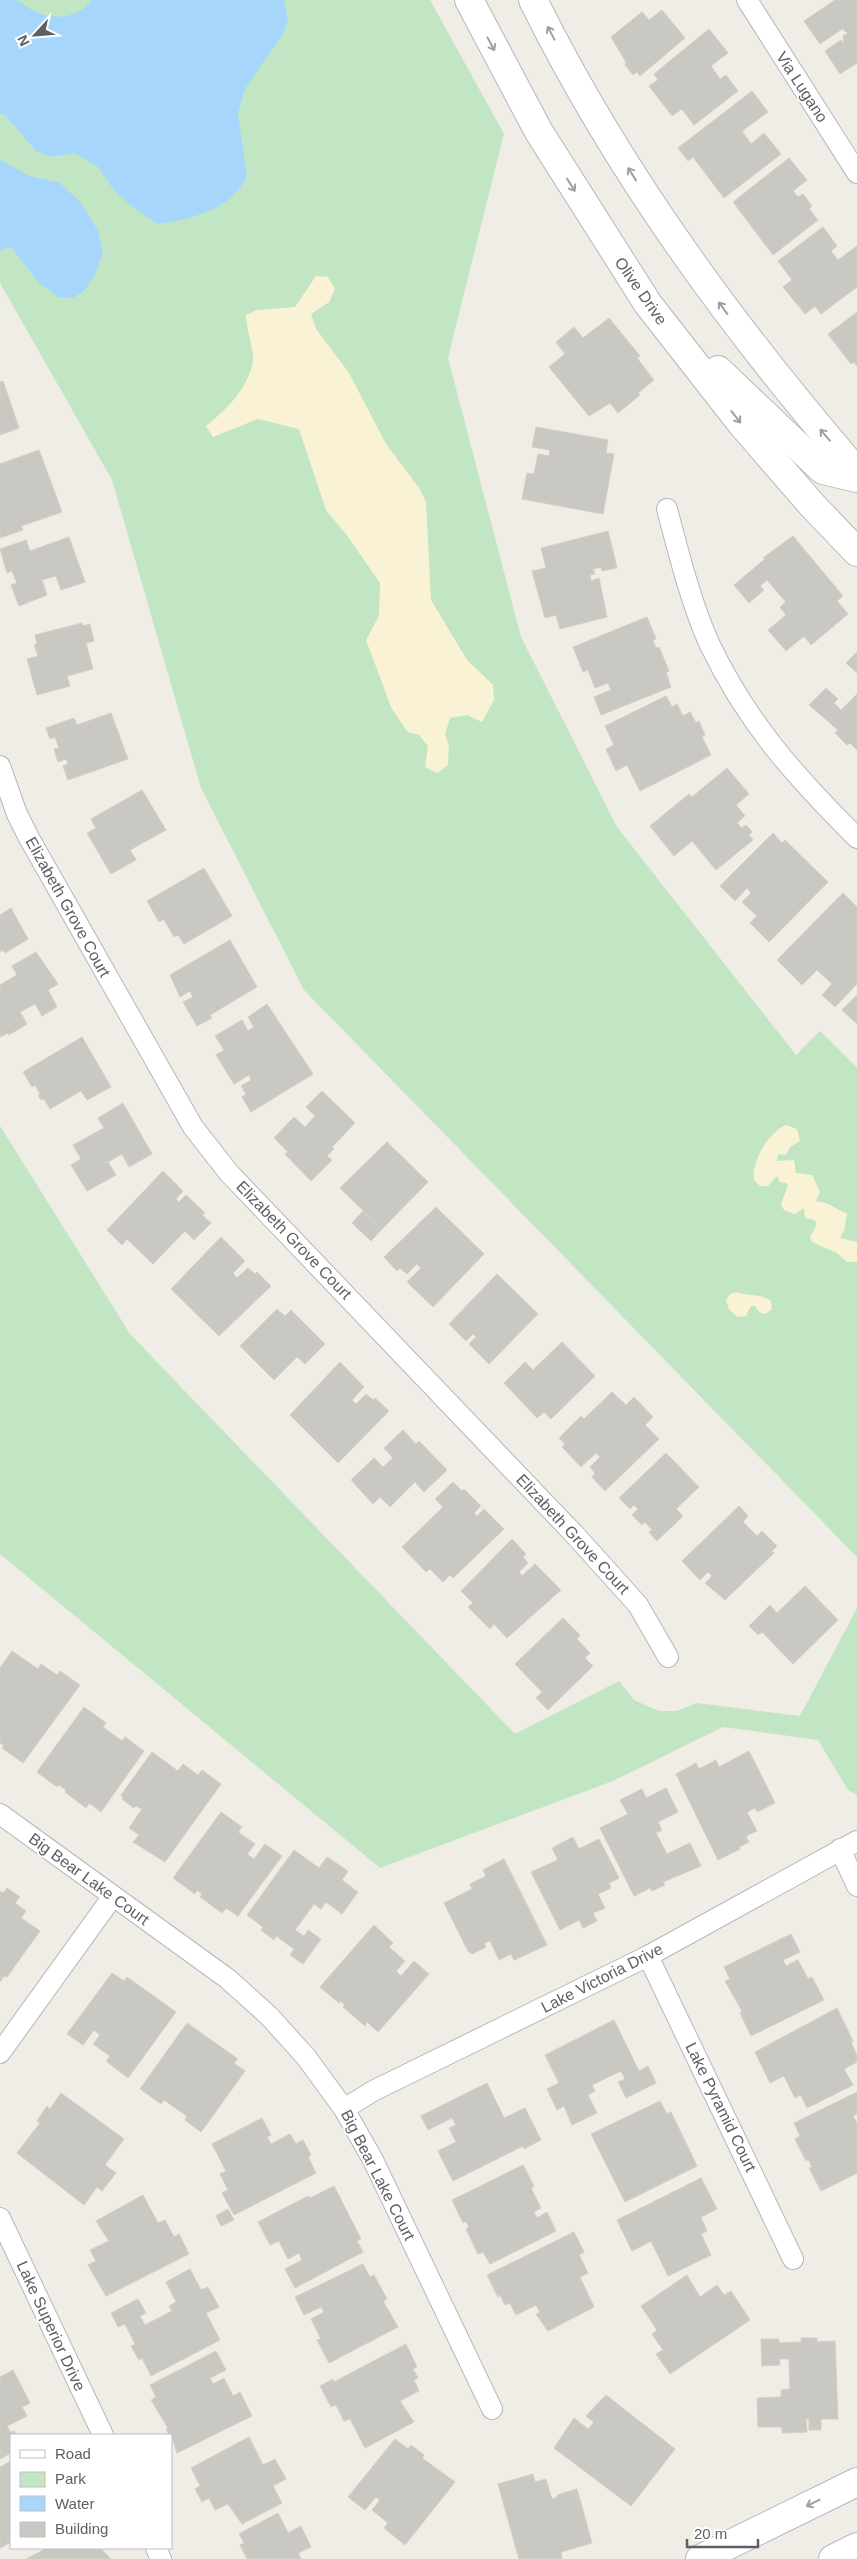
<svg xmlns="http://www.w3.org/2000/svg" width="857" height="2559" font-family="Arial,sans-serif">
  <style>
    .green { fill: #c2e6c3 }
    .sand { fill: #faf2d5 }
    .water { fill: #a7d6fd }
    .building { fill: #cac8c2; stroke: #d3cfc3 }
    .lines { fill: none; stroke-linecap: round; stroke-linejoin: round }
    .street-casing { stroke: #b5b7bc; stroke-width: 22 }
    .secondary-casing { stroke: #b4b7bc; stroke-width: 30 }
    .street { stroke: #fff; stroke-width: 20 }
    .secondary { stroke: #fff; stroke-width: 28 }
    .oneway { stroke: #9ea0a3 }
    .labels { text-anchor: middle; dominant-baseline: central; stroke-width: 4; stroke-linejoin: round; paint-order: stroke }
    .street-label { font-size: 16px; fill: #5d6065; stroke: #fff }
  </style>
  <rect width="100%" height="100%" fill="#efede5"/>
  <g class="green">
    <path d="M0,0H430L504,134L448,358L521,637L617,827L796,1055L820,1031L857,1068V1557L304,990L201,788L112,480L0,283Z"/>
    <path d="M0,1126L130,1334L515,1734L619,1681L634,1700L659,1711H677L697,1703L800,1716L857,1608V1795L848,1790L818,1740L723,1727L613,1781L380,1868L0,1554Z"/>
  </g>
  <g class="sand">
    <path d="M316,276L328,277L335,289L329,302L311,314L316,329L349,373L386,444L419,488L426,502L431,600L467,660L493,685L494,700L482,722L467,715L450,718L445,734L449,746L448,765L437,773L425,767L428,746L419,735L408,732L400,721L391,707L366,640L379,616L380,583L346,534L326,510L299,429L258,419L213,437L206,426C227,409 248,389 253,361C254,349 246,329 246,315L257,310L295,307Z"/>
    <path d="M786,1125L797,1129L800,1141L790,1147L786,1155L778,1154L777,1161L794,1160L796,1173L812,1175L820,1192L816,1201L826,1203L847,1214L844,1231L840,1238L857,1242V1262H847L837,1253L812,1242L810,1237L817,1224L814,1220L805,1218L804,1208L795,1214L784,1210L781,1204L788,1185L786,1183L780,1182L777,1176L768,1186H760L754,1180C751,1161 769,1132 786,1125Z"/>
    <path d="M737,1292C748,1297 761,1293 771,1301L772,1309L765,1314L760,1313L755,1306H751L746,1316L737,1317L729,1309L726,1301L730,1294Z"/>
  </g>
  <g class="water">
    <path d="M0,0C5,0 11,0 16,0C21,2 27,7 32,10C53,21 77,19 92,0H284L288,19L284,32L245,89L238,114L247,176C230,211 191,219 157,224L130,205L114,190L97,166L74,153L51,157L36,151L5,115L0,113Z"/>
    <path d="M0,160L30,176L60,183L82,204L98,231L103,252L96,272L85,290L73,298L58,297L39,283L11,247L0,250Z"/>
  </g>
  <g class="building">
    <path d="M835,0H857V63L840,74L825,51L841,40L844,43L843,36L848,33L842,29L820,44L804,21Z"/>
    <path d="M662,10L685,38L640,76L637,72L633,75L625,65L626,62L611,37L642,12L649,20Z"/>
    <path d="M709,29L728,53L711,66L720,79L726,75L738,91L694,125L682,109L672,116L649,86L658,80L654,74Z"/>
    <path d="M752,91L768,112L742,131L751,144L764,133L781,154L724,198L693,157L688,161L678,148Z"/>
    <path d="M789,158L807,180L793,191L798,197L803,194L812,206L809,209L818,220L773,255L733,202Z"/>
    <path d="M823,227L837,246L831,251L838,260L857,246V287L821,314L815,306L805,314L783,287L792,280L778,261Z"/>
    <path d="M857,312V366L854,362L851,364L828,334Z"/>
    <path d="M609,318L640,356L637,358L654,380L638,393L640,395L618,413L610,403L589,416L549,367L565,354L556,342L574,327L583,338Z"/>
    <path d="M3,381L19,428L0,435V382Z"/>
    <path d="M536,427L608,440L606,453L614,454L603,514L522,499L527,473L534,474L538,454L549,456L550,450L532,447Z"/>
    <path d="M39,450L62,512L21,526L23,530L0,538V464Z"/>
    <path d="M608,531L617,568L602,571L601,567L593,569L595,574L590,575L591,581L599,578L607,617L560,629L556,615L545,618L532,571L546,568L541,548Z"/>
    <path d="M793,536L843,596L837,601L848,614L811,645L804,636L786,651L768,630L786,615L780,607L786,602L767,580L760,586L764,590L749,603L734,585L765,559L763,558Z"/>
    <path d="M69,537L85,582L61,590L56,576L42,580L47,595L19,606L11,585L17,583L12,571L7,573L0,549L26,540L30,551Z"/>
    <path d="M647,617L656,639L653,640L656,648L659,647L669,671L666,672L671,687L601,715L594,697L611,690L608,683L595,688L588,670L583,672L573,647Z"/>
    <path d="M82,623L83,626L90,624L94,641L86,643L93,669L67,676L70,686L37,695L27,659L38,656L34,645L37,644L35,635Z"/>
    <path d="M857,652V673L846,663Z"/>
    <path d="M826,688L838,699L834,703L841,710L857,694V750L850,743L847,745L835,733L838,730L809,705Z"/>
    <path d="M666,696L672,707L677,704L683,716L690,712L696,723L699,721L705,735L702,737L711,755L640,791L627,765L616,771L606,749L614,745L605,726Z"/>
    <path d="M111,713L128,759L68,780L63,766L68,764L66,759L58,762L54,749L59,748L55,737L50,739L46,728L74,718L77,725Z"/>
    <path d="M727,768L749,794L736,805L745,816L737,823L742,828L746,825L752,832L749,835L753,840L716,870L692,841L674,856L650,826L689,794L692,797Z"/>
    <path d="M142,790L166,830L130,850L136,860L111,874L87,833L96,828L91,819Z"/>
    <path d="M773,833L782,843L785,840L828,882L769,942L750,923L757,916L742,902L751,893L747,888L735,901L720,886Z"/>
    <path d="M204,868L232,916L184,944L178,935L174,937L164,919L159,922L147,901Z"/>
    <path d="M843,893L857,907V984L835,1007L822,995L832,984L817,970L802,985L777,960Z"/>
    <path d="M11,908L28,939L5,953L3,950L0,952V915Z"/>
    <path d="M230,940L257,987L210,1015L212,1018L197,1026L183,1002L193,997L190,991L180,997L170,975Z"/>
    <path d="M36,952L58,984L48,990L57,1007L42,1016L35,1004L20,1012L27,1024L9,1035L8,1033L0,1037V985L17,975L12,966Z"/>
    <path d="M857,995V1024L842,1010Z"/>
    <path d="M267,1004L313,1074L251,1112L242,1097L246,1094L241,1086L251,1080L249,1075L234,1084L216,1055L224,1050L215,1036L242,1020L248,1031L254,1027L248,1017Z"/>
    <path d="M82,1037L111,1087L87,1100L81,1091L50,1109L44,1099L41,1100L38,1095L40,1094L35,1085L32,1087L23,1072Z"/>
    <path d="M322,1091L355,1123L332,1147L334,1149L327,1156L332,1160L311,1181L285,1154L288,1152L274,1138L294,1117L305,1127L315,1116L306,1107Z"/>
    <path d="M123,1103L152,1154L129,1167L122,1154L108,1162L116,1175L87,1191L71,1165L81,1159L73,1145L104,1128L98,1118Z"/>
    <path d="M387,1142L428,1182L382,1229L340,1188Z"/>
    <path d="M163,1171L183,1191L176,1199L179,1202L186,1195L205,1213L202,1215L211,1223L194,1240L185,1231L153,1264L127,1239L122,1245L107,1230Z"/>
    <path d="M436,1207L484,1254L433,1307L407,1282L421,1268L417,1264L407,1274L400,1268L397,1271L384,1257Z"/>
    <path d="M363,1211L382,1229L371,1241L352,1223Z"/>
    <path d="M221,1237L245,1261L233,1273L237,1278L248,1268L255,1274L257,1272L271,1286L219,1336L171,1289Z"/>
    <path d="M497,1274L538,1314L489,1364L469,1344L476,1337L473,1334L466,1341L449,1324Z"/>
    <path d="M277,1309L285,1316L291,1310L325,1344L305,1364L297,1357L274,1380L240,1346Z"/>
    <path d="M562,1342L595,1376L551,1419L544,1412L537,1418L504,1383L525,1362L533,1370Z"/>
    <path d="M340,1362L364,1387L352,1400L356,1404L366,1394L373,1400L375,1398L389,1411L338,1463L290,1415Z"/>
    <path d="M612,1392L626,1405L634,1397L653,1417L645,1425L659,1439L605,1491L592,1477L595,1473L590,1467L600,1457L596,1453L581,1467L562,1447L565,1444L559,1438L581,1416L584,1419Z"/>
    <path d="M403,1430L416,1444L419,1441L447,1470L424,1492L415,1482L390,1507L380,1497L373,1504L351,1480L374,1458L383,1467L393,1458L384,1448Z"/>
    <path d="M666,1453L699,1487L676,1509L683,1516L657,1541L649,1532L652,1530L645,1522L642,1525L632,1515L638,1509L634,1505L630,1509L619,1498Z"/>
    <path d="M453,1482L462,1491L464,1489L481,1506L474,1513L477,1516L484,1509L504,1529L453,1578L450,1575L443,1582L430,1569L426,1572L402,1547L443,1507L435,1499Z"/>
    <path d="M739,1506L748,1516L743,1522L757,1536L762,1531L777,1546L772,1551L774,1553L725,1600L705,1583L712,1576L708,1572L700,1580L682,1561Z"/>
    <path d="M512,1539L526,1554L523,1557L528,1563L519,1572L522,1576L535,1564L561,1590L507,1638L494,1624L490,1629L468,1607L473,1603L461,1591Z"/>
    <path d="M805,1586L838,1620L793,1664L762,1632L758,1635L749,1626L770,1605L777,1613Z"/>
    <path d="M563,1618L580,1635L577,1639L590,1653L585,1658L593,1666L548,1710L536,1698L542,1692L515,1664Z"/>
    <path d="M12,1651L38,1669L41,1664L57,1675L60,1671L80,1685L23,1763L2,1748L4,1746L0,1743V1668Z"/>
    <path d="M84,1707L106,1723L103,1727L122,1741L125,1737L144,1751L101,1812L89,1803L86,1808L65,1792L66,1790L59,1785L57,1787L37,1772Z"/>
    <path d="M749,1751L775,1803L757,1812L755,1808L747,1812L757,1831L746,1836L749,1842L739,1847L740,1849L718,1860L676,1774L696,1763L699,1769L716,1760L719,1767Z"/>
    <path d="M152,1752L178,1771L183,1764L198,1775L202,1770L221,1784L165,1862L133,1842L139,1835L129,1828L142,1809L136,1806L134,1808L122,1799L123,1797L121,1795Z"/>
    <path d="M666,1788L678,1812L658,1822L662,1830L656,1833L667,1854L690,1843L701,1866L663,1882L665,1885L652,1891L650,1888L634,1896L600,1828L628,1814L620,1800L642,1789L646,1798Z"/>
    <path d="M221,1812L242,1827L238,1832L255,1844L247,1854L254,1859L265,1844L282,1856L238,1916L226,1908L222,1913L200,1897L202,1894L197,1890L195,1894L173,1878Z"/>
    <path d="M573,1837L579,1849L599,1839L619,1878L609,1883L611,1888L598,1894L605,1908L593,1913L597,1921L583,1928L579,1920L560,1930L531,1872L558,1860L552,1848Z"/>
    <path d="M294,1850L319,1868L327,1857L348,1871L342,1880L358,1892L342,1914L326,1902L321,1909L314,1904L295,1930L304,1936L308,1930L321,1939L303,1964L290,1955L294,1949L276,1936L274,1940L261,1930L263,1927L247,1915Z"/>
    <path d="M504,1859L547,1945L514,1960L511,1954L499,1960L490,1941L484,1943L486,1947L472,1954L468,1951L444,1903L472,1889L470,1884L486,1876L483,1870Z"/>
    <path d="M7,1888L20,1897L15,1903L26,1911L21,1918L40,1931L7,1977L4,1976L0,1982V1891L3,1893Z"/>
    <path d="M374,1925L393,1943L389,1947L405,1961L396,1971L401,1976L414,1961L429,1974L378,2032L367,2022L365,2026L343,2007L345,2005L340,2001L339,2003L320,1987Z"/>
    <path d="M791,1934L800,1952L783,1960L786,1966L798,1960L808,1979L812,1977L824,2000L751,2036L740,2013L742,2011L725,1981L730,1979L724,1967Z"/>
    <path d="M112,1973L124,1981L127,1977L176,2012L128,2078L106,2061L110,2056L93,2044L100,2035L94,2030L83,2045L67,2034Z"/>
    <path d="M837,2008L853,2041L851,2042L857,2056V2062L844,2069L853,2085L807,2108L801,2095L795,2098L784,2076L770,2083L755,2052Z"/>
    <path d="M614,2020L639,2071L648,2066L656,2083L626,2098L618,2082L625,2079L621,2071L592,2085L595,2091L588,2095L597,2113L572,2125L564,2106L557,2110L547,2089L559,2083L545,2055Z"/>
    <path d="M187,2023L238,2059L234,2063L245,2071L201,2132L185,2120L187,2116L164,2100L161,2104L140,2089Z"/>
    <path d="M487,2083L504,2118L525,2108L541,2140L524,2149L523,2146L453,2181L438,2151L456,2142L449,2128L456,2125L452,2118L428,2130L421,2116Z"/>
    <path d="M857,2092V2114L853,2116L857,2123V2173L821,2191L809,2168L812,2167L808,2159L806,2161L795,2139L800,2136L794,2123Z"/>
    <path d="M61,2093L124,2139L105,2165L116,2173L102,2191L97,2187L84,2205L17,2153L40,2123L37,2121L47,2106L50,2109Z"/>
    <path d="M660,2101L667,2114L671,2112L697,2166L625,2202L591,2134Z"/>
    <path d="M262,2118L271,2135L267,2137L271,2144L290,2134L296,2144L303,2140L311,2155L308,2157L316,2173L234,2215L222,2193L228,2190L220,2174L226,2171L212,2144Z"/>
    <path d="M523,2165L534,2186L531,2188L541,2208L534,2212L537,2218L547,2212L556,2231L490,2264L483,2252L478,2254L466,2229L469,2227L466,2221L463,2223L452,2200Z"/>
    <path d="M701,2178L717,2209L701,2217L707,2231L701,2234L711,2255L668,2276L651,2241L632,2251L617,2220Z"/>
    <path d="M334,2186L361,2239L357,2241L363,2252L295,2288L285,2269L302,2260L299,2253L288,2259L279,2241L270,2245L258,2222L308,2196L310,2198Z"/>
    <path d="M143,2195L158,2223L165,2220L174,2237L179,2234L189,2254L106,2296L88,2265L96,2261L90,2250L109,2241L96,2221Z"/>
    <path d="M228,2209L234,2220L221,2226L216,2216Z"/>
    <path d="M574,2232L584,2252L579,2255L588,2273L580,2277L594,2307L548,2331L536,2314L540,2312L536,2305L516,2315L510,2303L505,2305L500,2295L498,2297L487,2275Z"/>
    <path d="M363,2264L370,2277L374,2275L387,2299L383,2301L398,2327L329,2363L317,2340L321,2339L311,2319L324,2312L321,2307L304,2315L295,2297Z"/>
    <path d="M190,2269L201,2290L208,2287L219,2307L206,2313L220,2340L151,2376L142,2358L139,2360L131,2346L135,2344L125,2324L118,2327L111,2313L138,2299L146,2313L140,2316L145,2325L172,2311L169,2306L176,2302L166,2282Z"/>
    <path d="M687,2275L700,2297L717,2285L724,2295L731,2291L750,2320L670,2374L656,2354L663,2350L652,2334L657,2330L641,2306Z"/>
    <path d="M801,2338H817V2342L835,2341L838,2419H821V2430H809V2419H806L807,2432L782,2433V2427H758L757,2398L781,2397V2390L790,2389L789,2359H779L780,2365L762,2366L761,2339H779V2343L801,2342Z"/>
    <path d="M406,2344L417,2367L413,2369L418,2378L414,2380L419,2391L400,2401L414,2422L365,2448L350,2419L344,2421L336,2405L331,2407L320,2386L333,2379L334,2382Z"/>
    <path d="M216,2351L226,2370L210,2378L213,2384L224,2378L233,2396L240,2392L252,2416L177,2453L171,2435H169L166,2429L168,2428L151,2400L156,2397L150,2385Z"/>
    <path d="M13,2370L30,2403L22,2407L27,2416L7,2426L11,2433L14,2431L16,2435H11V2453L0,2459V2377Z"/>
    <path d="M606,2395L675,2449L631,2506L554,2448L574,2418L588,2429L594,2422L586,2416Z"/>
    <path d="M249,2437L263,2465L275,2459L286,2479L273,2486L282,2503L242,2524L228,2504L215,2510L209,2498L202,2502L195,2489L200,2486L191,2468Z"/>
    <path d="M395,2439L408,2449L411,2445L424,2455L422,2458L455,2482L405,2545L384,2528L388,2523L372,2510L380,2500L376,2497L365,2510L348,2497Z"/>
    <path d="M11,2461V2542L0,2548V2467Z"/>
    <path d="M533,2474L535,2482L546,2479L552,2499L558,2497L557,2495L577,2489L592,2543L561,2552L562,2559H519L498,2484Z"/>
    <path d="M278,2513L288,2533L301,2526L311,2547L298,2553L301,2559H247L240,2545L244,2543L239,2534Z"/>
    <path d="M47,2548H105L102,2550L111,2559H26Z"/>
  </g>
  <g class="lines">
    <defs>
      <g id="street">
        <path d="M747,0L857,173"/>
        <path d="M667,509C679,554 690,600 709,643C747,723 795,776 857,838"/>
        <path d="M0,766L17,814L29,838L193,1127L229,1173L575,1535L638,1605L668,1657"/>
        <path d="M0,1814L228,1979L270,2017L306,2057L344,2109L373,2160L492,2409"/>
        <path d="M840,1849L857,1886"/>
        <path d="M648,1956L793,2259"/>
        <path d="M0,2053L113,1896"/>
        <path d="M344,2109L373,2091L648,1956L857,1841"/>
        <path d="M0,2218L103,2435"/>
        <path d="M156,2548L161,2559"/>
      </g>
      <g id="secondary">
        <path d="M469,0L539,132L648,304L741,423L812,505L857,552"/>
        <path d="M533,0C618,172 732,327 857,472"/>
        <path d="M718,370L823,470L857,478"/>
        <path d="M700,2559L857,2482"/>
        <path d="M833,2559L857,2547"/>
      </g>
    </defs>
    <use href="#street" class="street-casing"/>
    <use href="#secondary" class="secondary-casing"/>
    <use href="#street" class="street"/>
    <use href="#secondary" class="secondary"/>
  </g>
  <defs><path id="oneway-shaft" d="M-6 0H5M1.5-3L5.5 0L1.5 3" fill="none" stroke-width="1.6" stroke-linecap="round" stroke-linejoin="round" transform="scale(1.25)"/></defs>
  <g class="oneway">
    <use href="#oneway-shaft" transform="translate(551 33) rotate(-118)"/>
    <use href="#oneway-shaft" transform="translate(491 44) rotate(62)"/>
    <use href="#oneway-shaft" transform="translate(632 174) rotate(-122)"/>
    <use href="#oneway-shaft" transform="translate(571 185) rotate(58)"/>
    <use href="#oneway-shaft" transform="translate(723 308) rotate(-126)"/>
    <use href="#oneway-shaft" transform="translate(736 417) rotate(52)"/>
    <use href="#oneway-shaft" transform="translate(825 435) rotate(-131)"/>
    <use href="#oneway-shaft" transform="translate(813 2503) rotate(154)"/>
  </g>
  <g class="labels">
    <g class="street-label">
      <text transform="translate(802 87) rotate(57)">Via Lugano</text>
      <text transform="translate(641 291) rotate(55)">Olive Drive</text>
      <text transform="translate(68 907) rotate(61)">Elizabeth Grove Court</text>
      <text transform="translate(294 1240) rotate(46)">Elizabeth Grove Court</text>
      <text transform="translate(573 1534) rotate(47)">Elizabeth Grove Court</text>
      <text transform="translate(89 1879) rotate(36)">Big Bear Lake Court</text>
      <text transform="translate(602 1978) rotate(-27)">Lake Victoria Drive</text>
      <text transform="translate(721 2107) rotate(64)">Lake Pyramid Court</text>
      <text transform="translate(378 2175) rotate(63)">Big Bear Lake Court</text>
      <text transform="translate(51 2326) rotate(65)">Lake Superior Drive</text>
    </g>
  </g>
  <rect x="10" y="2434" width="162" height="115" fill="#ffffff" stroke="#bebfc1"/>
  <rect x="20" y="2450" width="25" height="8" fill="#ffffff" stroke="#bebfc1"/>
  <text x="55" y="2459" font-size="15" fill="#5d6065">Road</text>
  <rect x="20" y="2472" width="25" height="15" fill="#c2e6c3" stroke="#bebfc1"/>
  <text x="55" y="2484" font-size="15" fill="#5d6065">Park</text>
  <rect x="20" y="2496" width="25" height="15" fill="#a7d6fd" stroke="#bebfc1"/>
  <text x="55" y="2509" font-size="15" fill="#5d6065">Water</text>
  <rect x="20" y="2522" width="25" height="15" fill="#cac8c2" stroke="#bebfc1"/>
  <text x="55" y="2534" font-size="15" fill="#5d6065">Building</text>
  <g transform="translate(35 35) rotate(244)" stroke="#ffffff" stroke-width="4" paint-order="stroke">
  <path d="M0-4L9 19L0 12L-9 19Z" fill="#5d6065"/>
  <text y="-8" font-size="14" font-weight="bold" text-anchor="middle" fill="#5d6065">N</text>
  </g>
  <path d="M687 2539v8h71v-8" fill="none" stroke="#5d6065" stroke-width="2.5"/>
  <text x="694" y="2539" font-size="15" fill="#5d6065" stroke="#ffffff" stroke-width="4" paint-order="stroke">20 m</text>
</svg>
